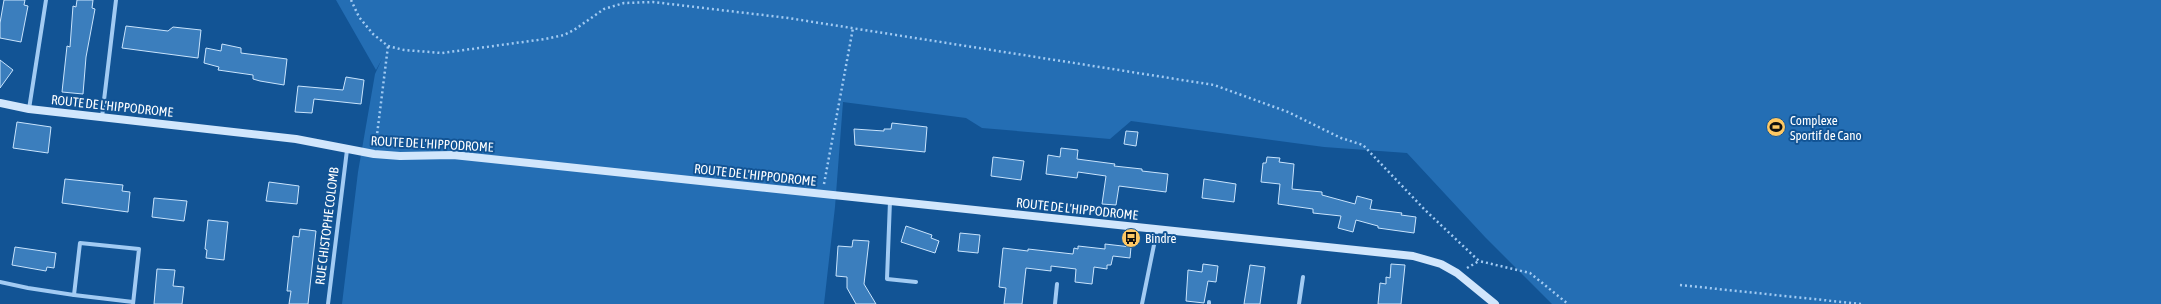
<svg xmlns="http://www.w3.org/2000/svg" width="2161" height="304" font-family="'Asap Condensed',sans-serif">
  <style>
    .green { fill: #246eb4 }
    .building { fill: #3b7ebd; stroke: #c9e4fd }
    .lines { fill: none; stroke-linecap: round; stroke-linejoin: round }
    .path { stroke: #a2cbf3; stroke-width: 2.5; stroke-dasharray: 2 3; stroke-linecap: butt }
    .minor { stroke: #a2cbf3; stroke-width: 4 }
    .secondary { stroke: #d1e6fc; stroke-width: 8 }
    .labels { text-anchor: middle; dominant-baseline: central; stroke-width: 4; stroke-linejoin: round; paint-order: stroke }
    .street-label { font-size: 13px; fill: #fff; stroke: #125495 }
    .poi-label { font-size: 13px; fill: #fff; stroke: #125495; text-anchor: start }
  </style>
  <rect width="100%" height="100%" fill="#125495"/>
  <path class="green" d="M336,0H2161V304H1552L1485,237L1407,153L1324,147L1131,121L1110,139L982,128L966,118L843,102L835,207L824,304H342L358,172L375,74L382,59L376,70Z"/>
  <g class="building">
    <path d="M4,0H25L24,5L28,6L21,42L0,38V23Z"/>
    <path d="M77,0H93L92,8L95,9L86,57L83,94L62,92L67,46L70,47L73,6L76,7Z"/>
    <path d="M126,26L168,31L173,27L201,30L198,58L122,48Z"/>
    <path d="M222,44L241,48V53L287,59L284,85L260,81L253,79V75L218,70L219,67L204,63L206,48L221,51Z"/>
    <path d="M0,60L13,70L0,88Z"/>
    <path d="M346,77L364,80L361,104L314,99L312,113L295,112L298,86L343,90Z"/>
    <path d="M17,122L51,127L48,153L13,148Z"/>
    <path d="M892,123L927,127L925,152L855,145L854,129L884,131V129H891Z"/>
    <path d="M1126,131L1138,132L1136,146L1124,144Z"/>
    <path d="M1061,148L1078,150L1077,159L1115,164L1114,166L1142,169V171L1168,174L1166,192L1119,186L1116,205L1102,204L1106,176L1078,172L1077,178L1046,174L1048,155L1060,157Z"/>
    <path d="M993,157L1024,161L1021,180L991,176Z"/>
    <path d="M1267,157L1280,158L1279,162L1294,164L1292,189L1322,192V195L1355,204L1357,196L1372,200L1370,209L1402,213L1401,215L1416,217L1414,233L1378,228V226L1356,220L1353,232L1338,228L1341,216L1313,213V209L1278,204L1280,184L1261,182L1263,163H1266Z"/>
    <path d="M65,179L123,185L122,191L130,192L128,212L62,203Z"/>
    <path d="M1204,179L1236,184L1234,202L1202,198Z"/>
    <path d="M269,182L299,186L297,204L266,201Z"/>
    <path d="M154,198L187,201L184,221L152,217Z"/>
    <path d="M208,220L228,222L224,260L206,258L207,250L205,249Z"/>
    <path d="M906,226L932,235L931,238L939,241L935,253L901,242Z"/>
    <path d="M300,229L316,231L308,304H289L291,291H287L293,236L299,237Z"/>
    <path d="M960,233L980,235L978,253L958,251Z"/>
    <path d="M853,240L869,241L864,284L876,304H856L847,288V277L836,276L838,246L852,247Z"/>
    <path d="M1105,244L1131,247L1130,258L1113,256L1111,265H1107V269L1094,267L1092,284L1075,282L1076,269L1051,266V271L1026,268L1022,304H1004L1006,288L999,287L1003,248L1028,251V249L1073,254L1074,248L1078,249V246L1105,249Z"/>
    <path d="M15,247L56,253L54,268L47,267L46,271L12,265Z"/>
    <path d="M1203,264L1218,266L1216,282L1208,281L1204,303L1186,301L1188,270L1202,272Z"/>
    <path d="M1391,264L1405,265L1401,304H1378L1380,283L1386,284V277L1390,278Z"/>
    <path d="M1250,265L1265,267L1260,304H1244Z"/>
    <path d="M157,269L175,270L173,286L184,287L182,304H154Z"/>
  </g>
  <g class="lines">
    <g class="path">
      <path d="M351,0L359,17L373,34L388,46L404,50L442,53L545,39L564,35L574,30L604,9L624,3L653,2L788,18L1214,85L1288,112L1341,138L1363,145L1425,210L1479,261L1530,273L1568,304"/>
      <path d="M376,143L388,46"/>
      <path d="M824,184L853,28"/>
      <path d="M1467,268L1479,261"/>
      <path d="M1680,285L1861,304"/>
    </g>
    <g class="minor">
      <path d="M29,109L46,0"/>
      <path d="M102,117L116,0"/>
      <path d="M890,201L887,279L916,282"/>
      <path d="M0,282L28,288L74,295L80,243L139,249L133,304"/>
      <path d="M74,295L133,302"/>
      <path d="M328,304L347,150"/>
      <path d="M1055,304L1057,284"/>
      <path d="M1142,304L1157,230"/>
      <path d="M1209,304V302"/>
      <path d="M1299,304L1303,277"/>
    </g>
    <path class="secondary" d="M0,103L29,109L296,139L374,154L400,156L453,155L1413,256L1441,264L1457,273L1495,304"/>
  </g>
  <defs>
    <symbol id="stadium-disc" viewBox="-11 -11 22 22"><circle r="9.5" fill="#ffc863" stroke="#125495"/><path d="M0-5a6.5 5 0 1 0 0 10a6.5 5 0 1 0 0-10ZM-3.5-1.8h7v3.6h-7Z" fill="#111"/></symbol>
    <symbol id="bus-disc" viewBox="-11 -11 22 22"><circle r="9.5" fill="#ffc863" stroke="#125495"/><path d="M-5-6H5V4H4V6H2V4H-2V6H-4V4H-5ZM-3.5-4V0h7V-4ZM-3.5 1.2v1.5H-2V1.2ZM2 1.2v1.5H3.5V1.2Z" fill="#111"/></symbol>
  </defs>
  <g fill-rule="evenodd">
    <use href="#stadium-disc" x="1765" y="116" width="22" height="22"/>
    <use href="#bus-disc" x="1120" y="227" width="22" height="22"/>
  </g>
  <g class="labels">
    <g class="street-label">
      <text transform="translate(112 106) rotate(6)">ROUTE DE L'HIPPODROME</text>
      <text transform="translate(432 144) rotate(3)">ROUTE DE L'HIPPODROME</text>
      <text transform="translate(755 175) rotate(6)">ROUTE DE L'HIPPODROME</text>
      <text transform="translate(1077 209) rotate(6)">ROUTE DE L'HIPPODROME</text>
      <text transform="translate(327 226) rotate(-83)">RUE CHISTOPHE COLOMB</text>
    </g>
    <g class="poi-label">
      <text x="1790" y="120">Complexe<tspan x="1790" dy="15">Sportif de Cano</tspan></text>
      <text x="1145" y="238">Bindre</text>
    </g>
  </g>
</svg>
